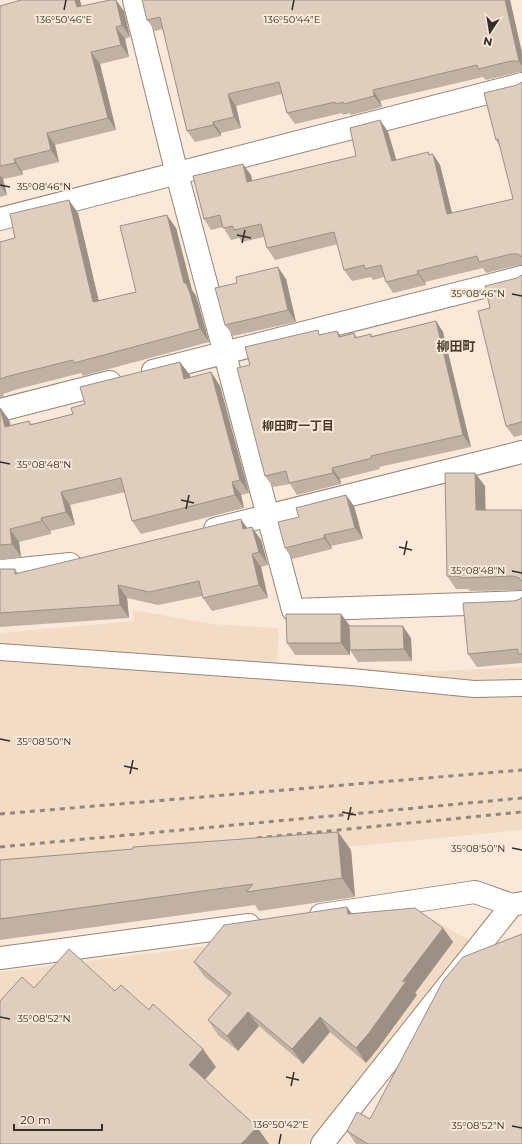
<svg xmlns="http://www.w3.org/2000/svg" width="522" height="1144" font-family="Montserrat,'Noto Sans JP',sans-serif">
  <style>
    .built { fill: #f3dcc6 }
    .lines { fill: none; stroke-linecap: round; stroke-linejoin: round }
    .service-casing { stroke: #968678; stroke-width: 18 }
    .minor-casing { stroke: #968678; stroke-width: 24 }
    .service { stroke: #fff; stroke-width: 16 }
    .minor { stroke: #fff; stroke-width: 22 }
    .rail { stroke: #93877c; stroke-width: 3; stroke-dasharray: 5 5; stroke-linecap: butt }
    .wall { fill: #c0b1a3 }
    .shaded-wall { fill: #9c9085 }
    .building { fill: #dfcebe; stroke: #9c9085 }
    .ticks { fill: none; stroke: #352e28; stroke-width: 1.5 }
    .labels { text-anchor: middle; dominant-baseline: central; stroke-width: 4; stroke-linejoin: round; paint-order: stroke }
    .neighbourhood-label { font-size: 12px; font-weight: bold; fill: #483b2e; stroke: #fae9d9 }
    .quarter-label { font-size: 13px; font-weight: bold; fill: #483b2e; stroke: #fae9d9 }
    .ticks-label { font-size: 10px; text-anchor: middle; fill: #352e28; stroke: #fae9d9; stroke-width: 4; stroke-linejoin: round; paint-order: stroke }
  </style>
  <rect width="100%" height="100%" fill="#fae9d9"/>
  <g class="built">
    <path d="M133,610L213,624L279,628L277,662L418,672L522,667V830L0,880V633L134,621Z"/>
    <path d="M431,918L469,940L309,1144H0V972Z"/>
  </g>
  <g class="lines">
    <defs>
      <path id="service" d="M0,652L351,677L474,689L522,688"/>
      <g id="minor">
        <path d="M134,0L177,174L293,610L522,602"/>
        <path d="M0,219L522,84"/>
        <path d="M153,371L522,277"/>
        <path d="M0,410L110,382"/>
        <path d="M215,529L522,452"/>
        <path d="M0,571L70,564"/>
        <path d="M321,915L475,892L512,905"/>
        <path d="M0,958L249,925"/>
        <path d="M322,1144L512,905L522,903"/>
      </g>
    </defs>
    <use href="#service" class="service-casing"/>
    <use href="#minor" class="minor-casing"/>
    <use href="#service" class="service"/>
    <use href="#minor" class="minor"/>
    <g class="rail">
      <path d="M0,814L522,770"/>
      <path d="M257,838L522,812"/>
      <path d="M0,847L522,798"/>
    </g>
  </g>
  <g class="wall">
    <path d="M142,0H510L522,53V72H519L486,80L483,77L380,101L382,107L351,115L350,113L343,115L342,113L295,124L287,113L282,94L236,106L241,128L221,133V136L195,142L187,131L163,29L155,31L147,20Z"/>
    <path d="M0,6H82L124,11L130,37L125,39L129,57L100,64L116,130L55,145L59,162L22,171L23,175L3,179L7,195L0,197Z"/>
    <path d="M522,82V265H519L486,273L483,268L425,282L426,285L393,293L386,282L384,277L373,280L371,277L352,281L344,270L338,244L275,260L267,248L264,237L242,242L239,238L231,240L223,227L211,230L204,219L251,175L252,181L356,156L380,120L388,132L396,160L433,154L440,165L452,213L513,199L500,147L496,140L517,85Z"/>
    <path d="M78,213L99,301L136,292L176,228L192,290L196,296L199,306L209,342L83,376L81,373L18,389L3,394L4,396L0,398V242L15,238Z"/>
    <path d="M522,275V435L514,437L506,426L490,308L517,278Z"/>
    <path d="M286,279L296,322L233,336L225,325Z"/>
    <path d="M436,321L443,332L471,447L379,467L380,469L340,479L341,484L297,495L290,484L273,487L265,476L250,365L321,335L337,331L341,336L354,333L357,337L371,334L372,336Z"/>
    <path d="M211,372L220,386L249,493L241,495L244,508L141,534L132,521L125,492L70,505L75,525L50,531L51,534L19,542L21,557L0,560V408L9,420L11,425L29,421L31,424L73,414L85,404L190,375V378Z"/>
    <path d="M485,486V510H522V590L470,591L468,589H456L447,576Z"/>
    <path d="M354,506L363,539L331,546L332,549L292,559L285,548Z"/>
    <path d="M247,528L261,540L268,565L261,567L268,598L212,611L203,598L202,596L158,605L127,598L129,618L0,627V569H15L18,573Z"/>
    <path d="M522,597V663L477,667L468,654L514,601L520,599Z"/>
    <path d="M341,614L350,626L411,638L412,661L358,662L350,650V639V655H295L287,643Z"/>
    <path d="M338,832L351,850L355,897L259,911L255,905L0,940V860Z"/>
    <path d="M347,907L352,914L443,928L453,942L415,993L417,995L379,1047L366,1063L330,1032L303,1064L259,1026L238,1051L218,1035L208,1020L228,996L204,976L194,962Z"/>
    <path d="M370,1119L522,1144H356L347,1131Z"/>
  </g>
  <g class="shaded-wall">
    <path d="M75,0H80L85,19L77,7Z"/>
    <path d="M116,0L124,11L130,37L122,25Z"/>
    <path d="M505,0H510L522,53V66L519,61Z"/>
    <path d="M116,27L125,39L129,57L121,45Z"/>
    <path d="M91,52L100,64L116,130L108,118Z"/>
    <path d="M373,90L380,101L382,107L374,96Z"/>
    <path d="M228,94L236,106L241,128L234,117Z"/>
    <path d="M380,120L388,132L400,172L392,161Z"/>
    <path d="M213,122L221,133V136L213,125Z"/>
    <path d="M47,133L55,145L59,162L51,150Z"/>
    <path d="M428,152L434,160L433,154L440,165L455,225L447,214Z"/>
    <path d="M14,159L22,171L23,175L15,163Z"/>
    <path d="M243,164L251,175L255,193L247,182Z"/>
    <path d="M0,175L3,179L7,195L0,185Z"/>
    <path d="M69,200L78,213L102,315L93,302Z"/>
    <path d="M167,215L176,228L192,290L196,296L199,306L209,342L200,329L184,283Z"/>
    <path d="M278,267L286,279L296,322L288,310Z"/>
    <path d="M417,271L425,282L426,285L418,274Z"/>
    <path d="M436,321L443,332L471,447L463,435Z"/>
    <path d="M337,331L345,342L339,337Z"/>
    <path d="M180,362L190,375L193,392L184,379Z"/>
    <path d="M211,372L220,386L249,493L240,480Z"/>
    <path d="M0,407L9,420L14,440L5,427Z"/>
    <path d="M332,468L340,479L341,484L333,473Z"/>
    <path d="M475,473L485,486L486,524L476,510Z"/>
    <path d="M232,482L241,495L244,508L235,495Z"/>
    <path d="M61,492L70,505L75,525L66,512Z"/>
    <path d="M346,495L354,506L363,539L355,528Z"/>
    <path d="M41,518L50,531L51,534L42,521Z"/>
    <path d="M241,519L250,532L243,529Z"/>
    <path d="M252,527L261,540L268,565L259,552Z"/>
    <path d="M10,529L19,542L21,557L12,544Z"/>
    <path d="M324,535L331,546L332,549L324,538Z"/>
    <path d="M252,554L261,567L268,598L259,585Z"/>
    <path d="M118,585L127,598L129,618L120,605Z"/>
    <path d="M341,614L350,626V655L341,643Z"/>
    <path d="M403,626L411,638L412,661L404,649Z"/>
    <path d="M338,832L351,850L355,897L342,878Z"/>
    <path d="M347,907L358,922L348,914Z"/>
    <path d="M443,928L453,942L415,993L417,995L379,1047L366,1063L356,1048L402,982Z"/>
    <path d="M248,1012L259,1026L238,1051L227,1036Z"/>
    <path d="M320,1017L330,1032L303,1064L292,1049Z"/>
    <path d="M203,1049L216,1067L202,1083L189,1065Z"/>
    <path d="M257,1127L269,1144H241Z"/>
  </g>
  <g class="building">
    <path d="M21,0H75L77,7L110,0H116L122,25L116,27L121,45L91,52L108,118L47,133L51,150L14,159L15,163L0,166V6Z"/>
    <path d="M142,0H505L519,61H511L478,69L477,65L373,90L374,96L344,104L343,102L336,104L335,102L287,113L279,82L228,94L234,117L213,122V125L187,131L160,17L147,20Z"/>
    <path d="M522,82V257L518,254H511L479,262L477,256L417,271L418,274L386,282L381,265L365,269L364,265L344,270L334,232L267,248L261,224L234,230L233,226L223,228L220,215L204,219L193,176L243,164L247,182L356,156L350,128L380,120L392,161L428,152L429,155L433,154L447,214L513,199L498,139L496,140L484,93L517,85Z"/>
    <path d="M69,200L93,302L136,292L120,226L167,215L184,283H186L190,293L200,329L74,363L73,360L9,376L0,379V242L15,238L10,214Z"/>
    <path d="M278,267L288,310L225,325L215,288L237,283L236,277Z"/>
    <path d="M522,275V422L506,426L478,311L490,308L485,286L517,278Z"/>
    <path d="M436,321L463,435L371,456L372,458L332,468L333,473L289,483L286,471L265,476L237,368L250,365L245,347L318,330L319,335L337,331L339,337L354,333L355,338L371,334V337Z"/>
    <path d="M180,362L184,379L211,372L240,480L232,482L235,495L132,521L121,478L61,492L66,512L41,518L42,521L10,529L12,544L0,545V408L5,427L29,421L30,425L73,414L71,408L85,404L80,387Z"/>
    <path d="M445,473H475L476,510H522V581L519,578L513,576L460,578V576H447Z"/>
    <path d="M346,495L355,528L324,535V538L285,548L278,522L299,517L296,508Z"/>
    <path d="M241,519L243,529L252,527L259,552L252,554L259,585L203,598L199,581L149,592L118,585L120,605L0,613V569H15V574Z"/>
    <path d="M522,597V654H518V649L468,654L463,603L514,601L520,599Z"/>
    <path d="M286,614H341V643H287Z"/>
    <path d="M349,626H403L404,649L350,650Z"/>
    <path d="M338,832L342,878L246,892L253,884L0,919V860L133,849V847Z"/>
    <path d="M347,907L348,914L415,908L443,928L402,982L407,980L369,1033L356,1048L320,1017L292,1049L248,1012L227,1036L208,1020L231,993L194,962L224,925Z"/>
    <path d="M522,934V1144H368L347,1131L357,1112L370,1119L443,981L463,957Z"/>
    <path d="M69,949L115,991L121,985L149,1010L153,1004L203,1049L189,1065L257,1127L241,1144H0V1001L22,977L34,988Z"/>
  </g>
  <path class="ticks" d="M64,10L66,0M292,10L294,0M0,185L10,187M237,235L251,238M242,243L245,230M512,294L522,296M0,462L10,464M181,500L194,503M186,509L189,495M399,547L412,550M404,555L407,541M512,571L522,573M0,739L10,741M124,766L138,769M130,774L133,760M342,812L356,815M348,820L351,807M512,848L522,850M0,1017L10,1019M286,1077L299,1080M291,1086L294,1072M512,1126L522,1128M279,1144L281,1134"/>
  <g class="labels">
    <g class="neighbourhood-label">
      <text x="298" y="425">柳田町一丁目</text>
    </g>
    <g class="quarter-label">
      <text x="456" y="346">柳田町</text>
    </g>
  </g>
  <g class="ticks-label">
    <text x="64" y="23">136°50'46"E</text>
    <text x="292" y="23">136°50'44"E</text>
    <text x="44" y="190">35°08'46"N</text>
    <text x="478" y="297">35°08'46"N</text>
    <text x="44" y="468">35°08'48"N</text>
    <text x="478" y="574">35°08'48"N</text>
    <text x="44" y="745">35°08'50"N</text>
    <text x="478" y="852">35°08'50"N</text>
    <text x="44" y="1022">35°08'52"N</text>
    <text x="281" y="1128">136°50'42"E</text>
    <text x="478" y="1129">35°08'52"N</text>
  </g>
  <g transform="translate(490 32) rotate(192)" stroke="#fae9d9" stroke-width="3" paint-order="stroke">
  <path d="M0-3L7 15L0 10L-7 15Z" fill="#352e28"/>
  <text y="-6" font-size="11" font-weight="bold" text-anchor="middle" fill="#352e28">N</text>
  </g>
  <path d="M14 1124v6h88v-6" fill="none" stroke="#352e28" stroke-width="2"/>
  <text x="20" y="1124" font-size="12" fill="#352e28" stroke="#fae9d9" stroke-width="3" paint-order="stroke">20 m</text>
</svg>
